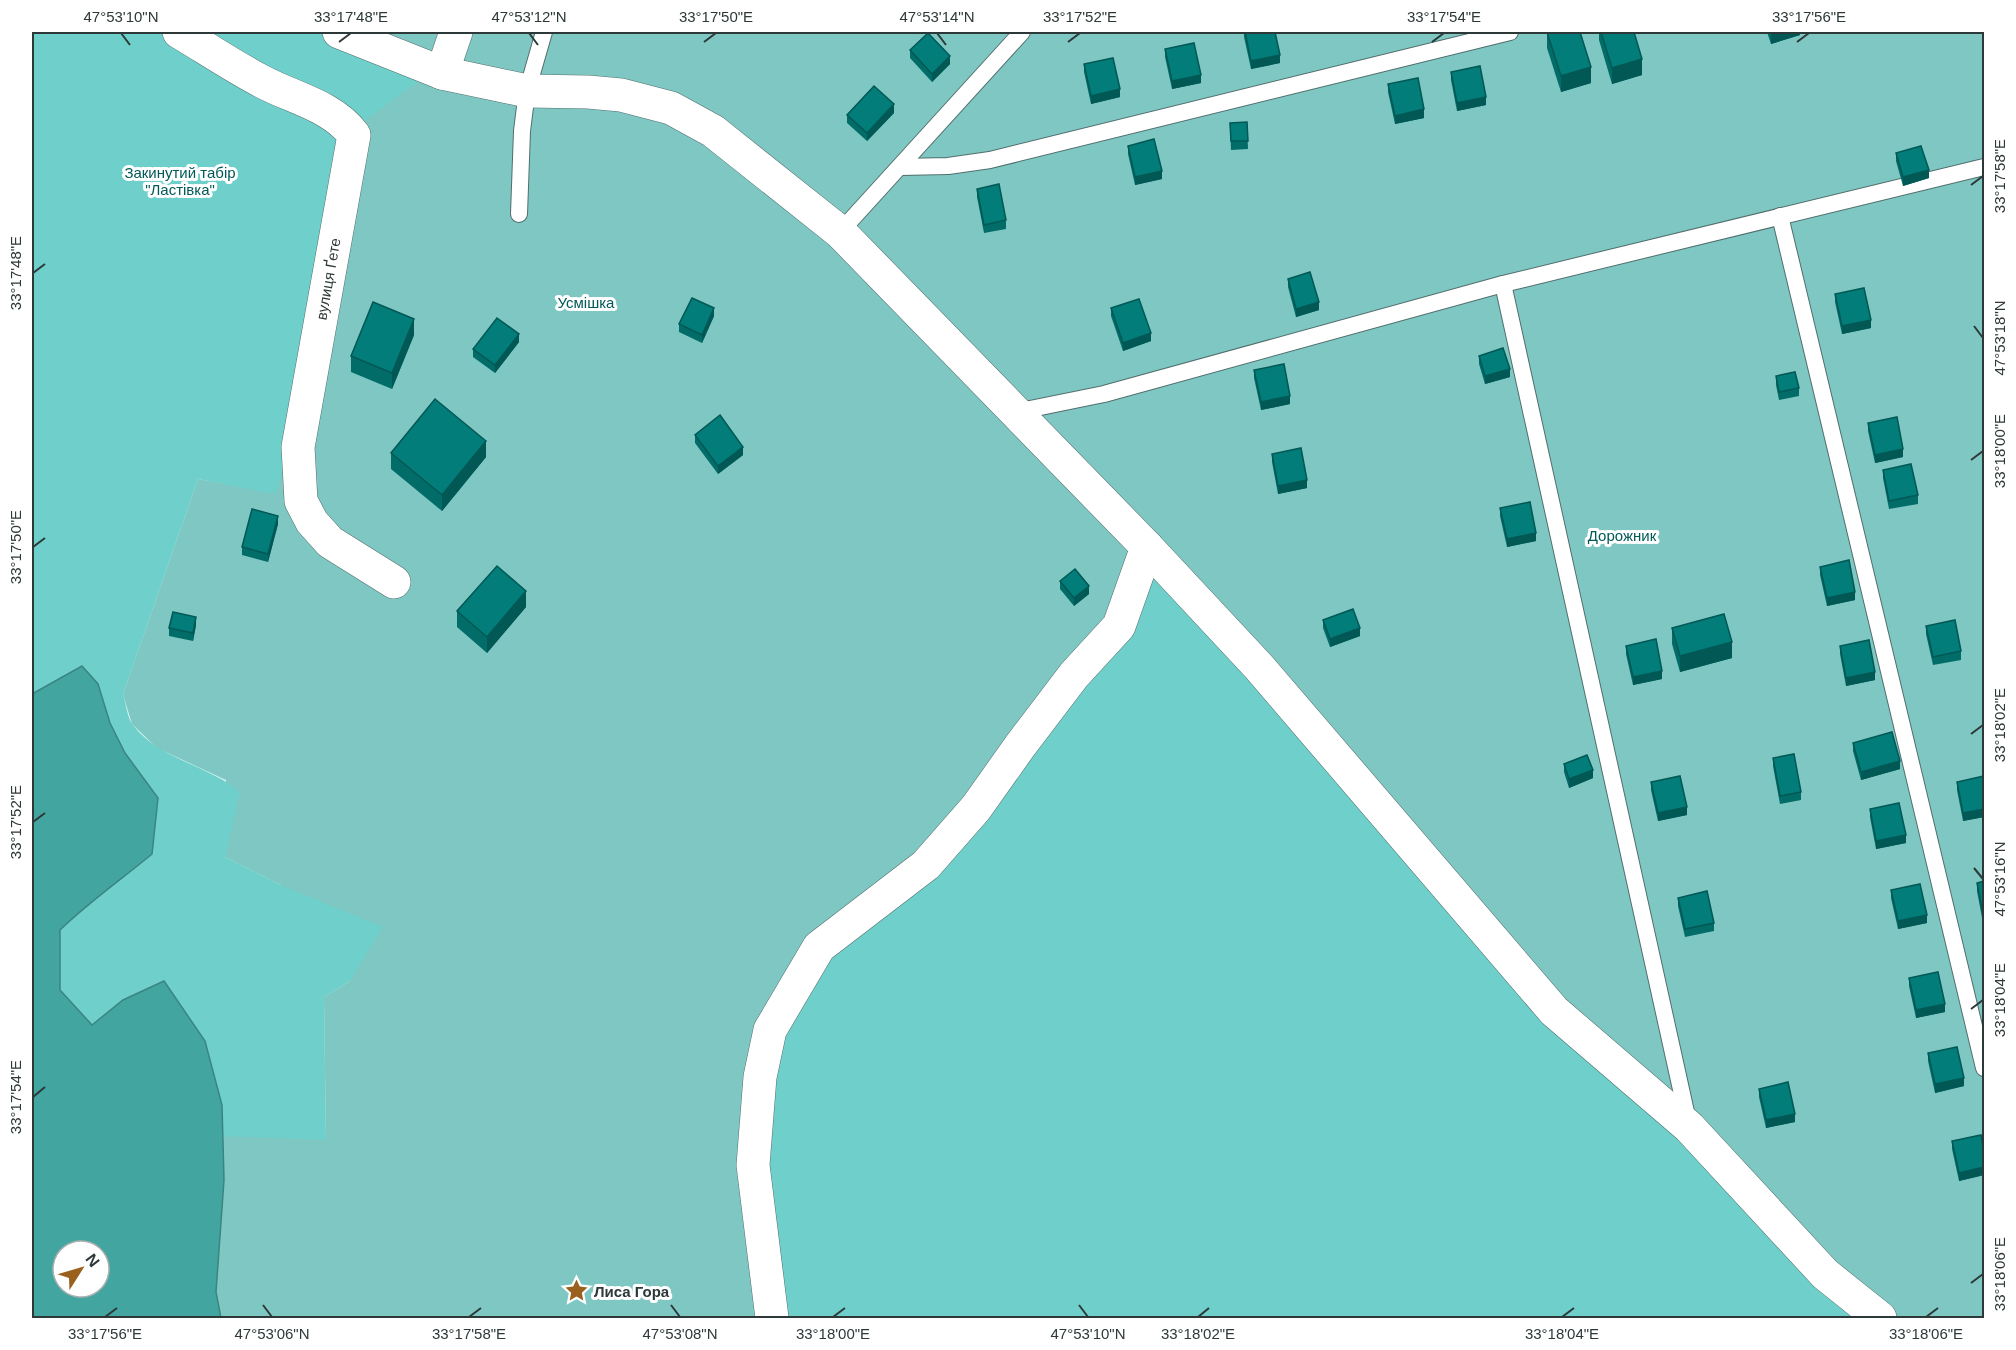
<svg xmlns="http://www.w3.org/2000/svg" width="2016" height="1350" font-family="Arial,sans-serif">
  <style>
    .green { fill: #7fc7c3; fill-rule: evenodd }
    .forest { fill: #6fcfca }
    .water { fill: #42a5a0; stroke: #3b8581; stroke-width: 1.5; fill-rule: evenodd }
    .lines { fill: none; stroke-linecap: round; stroke-linejoin: round }
    .service-casing { stroke: #516f6d; stroke-width: 18 }
    .minor-casing { stroke: #516f6d; stroke-width: 34 }
    .service { stroke: #fff; stroke-width: 16 }
    .minor { stroke: #fff; stroke-width: 33 }
    .wall { fill: #026c68 }
    .shaded-wall { fill: #015855 }
    .building { fill: #027d79; stroke: #015855; stroke-width: 1.5 }
    .ticks { fill: none; stroke: #2c3938; stroke-width: 2 }
    .labels { text-anchor: middle; dominant-baseline: central; stroke-width: 6; stroke-linejoin: round; paint-order: stroke }
    .park-label { font-size: 15px; fill: #005a57; stroke: #fff }
    .street-label { font-size: 15px; fill: #2c3938; stroke: #fff }
    .poi-label { font-size: 15px; font-weight: bold; fill: #2c3938; stroke: #fff; text-anchor: start }
    .neatline { fill: none; stroke: #2c3938; stroke-width: 2 }
    .ticks-label { font-size: 15px; text-anchor: middle; fill: #2c3938 }
  </style>
  <rect width="100%" height="100%" fill="#cff1ef"/>
  <path class="green" d="M372,32H1984V1318H32V694L326,1139L324,997L350,981L281,885L225,857L226,780L157,748L132,724L123,694L198,479L275,493ZM63,1251H99V1287H63Z"/>
  <g class="forest">
    <path d="M32,32H372L446,61L338,140L285,465L275,494L198,479L123,694C126,703 127,718 133,725C158,759 208,765 240,792L225,857L281,885L383,927L350,981L324,997L326,1140L222,1136V1105L123,1000L92,1026L60,990V930C89,902 121,879 152,854L158,798L125,753L110,723L40,690L32,694Z"/>
    <path d="M1147,547L1554,1011L1880,1318H772L760,1077L819,947L926,865L1074,675Z"/>
  </g>
  <path class="water" d="M82,666L98,684L110,723L125,753L158,798L152,854C122,879 89,902 60,930V990L92,1025L123,1000L164,981L205,1041L222,1105L224,1180L216,1292L221,1318H32V694ZM63,1251H99V1287H63Z"/>
  <g class="lines">
    <defs>
      <g id="service">
        <path d="M900,167L948,166L990,160L1510,32"/>
        <path d="M519,214L522,131L527,91L544,32"/>
        <path d="M1780,216L1984,1068"/>
        <path d="M840,232L1022,32"/>
        <path d="M1503,284L1688,1121"/>
        <path d="M1016,412L1104,394L1503,284L1984,167"/>
      </g>
      <g id="minor">
        <path d="M179,32C206,48 234,67 263,82C293,98 333,106 354,135L298,447L301,501L312,522L330,542L394,582"/>
        <path d="M339,32L442,73L527,91L588,92L621,95L671,108L713,131L840,232L1147,547L1259,667L1554,1011L1689,1127L1825,1274L1880,1318"/>
        <path d="M442,73L456,32"/>
        <path d="M772,1318L753,1165L760,1077L770,1030L819,947L926,865L976,808L1020,746L1074,675L1119,626L1147,547"/>
      </g>
    </defs>
    <use href="#service" class="service-casing"/>
    <use href="#minor" class="minor-casing"/>
    <use href="#service" class="service"/>
    <use href="#minor" class="minor"/>
  </g>
  <g class="wall">
    <path d="M1244,32H1275L1280,63L1251,69L1244,37Z"/>
    <path d="M1547,32L1591,83L1561,92L1547,48Z"/>
    <path d="M1599,32H1634L1642,75L1612,84L1599,40Z"/>
    <path d="M1767,32H1800V35L1771,44Z"/>
    <path d="M1165,49L1201,83L1172,89L1165,57Z"/>
    <path d="M910,50L950,64L932,82L910,58Z"/>
    <path d="M1084,64L1120,97L1091,104L1084,72Z"/>
    <path d="M1451,72L1486,105L1457,111L1451,80Z"/>
    <path d="M1388,84L1424,118L1395,124L1388,92Z"/>
    <path d="M894,113L867,141L847,123V115Z"/>
    <path d="M1247,122L1248,149L1231,150L1230,123Z"/>
    <path d="M1128,146L1162,179L1135,185L1128,154Z"/>
    <path d="M1896,153L1929,178L1903,186L1896,161Z"/>
    <path d="M977,189L1006,220V229L984,233L977,197Z"/>
    <path d="M1288,279L1319,310L1296,317L1288,287Z"/>
    <path d="M1835,294L1871,328L1842,334L1835,302Z"/>
    <path d="M1111,308L1151,341L1123,351L1111,316Z"/>
    <path d="M714,316L702,343L679,332V324Z"/>
    <path d="M414,335L392,389L351,372V356Z"/>
    <path d="M519,342L495,373L473,357V349Z"/>
    <path d="M1479,356L1510,377L1485,384L1479,364Z"/>
    <path d="M1254,370L1290,404L1261,410L1254,378Z"/>
    <path d="M1776,376L1799,388V396L1779,400L1776,385Z"/>
    <path d="M1868,423L1903,457L1875,463L1868,431Z"/>
    <path d="M695,435L743,455L718,474L695,443Z"/>
    <path d="M391,453L486,457L442,511L391,469Z"/>
    <path d="M1272,454L1307,488L1278,494L1272,462Z"/>
    <path d="M1883,470L1918,495V504L1889,509L1883,478Z"/>
    <path d="M1500,508L1536,541L1507,547L1500,516Z"/>
    <path d="M278,524L268,562L242,555V547Z"/>
    <path d="M1820,567L1855,600L1827,606L1820,575Z"/>
    <path d="M1060,581L1089,594L1074,606L1060,589Z"/>
    <path d="M526,607L487,653L457,627V611Z"/>
    <path d="M1323,620L1360,636L1330,647L1323,628Z"/>
    <path d="M196,625L193,641L169,636V628Z"/>
    <path d="M1926,626L1961,651V660L1933,665L1926,634Z"/>
    <path d="M1672,628L1732,658L1680,672L1672,644Z"/>
    <path d="M1626,646L1662,679L1633,685L1626,654Z"/>
    <path d="M1840,646L1875,680L1846,686L1840,654Z"/>
    <path d="M1853,743L1900,769L1861,780L1853,751Z"/>
    <path d="M1773,758L1801,792V800L1780,804L1773,766Z"/>
    <path d="M1564,764L1593,778L1569,788L1564,772Z"/>
    <path d="M1984,776V817L1963,821L1957,790V782Z"/>
    <path d="M1651,782L1687,815L1658,821L1651,790Z"/>
    <path d="M1870,809L1906,843L1876,849L1870,817Z"/>
    <path d="M1984,881L1983,923L1977,891V883Z"/>
    <path d="M1891,890L1927,923L1898,929L1891,898Z"/>
    <path d="M1678,898L1714,923V931L1685,937L1678,906Z"/>
    <path d="M1909,978L1945,1012L1916,1018L1909,986Z"/>
    <path d="M1928,1053L1964,1086L1935,1093L1928,1061Z"/>
    <path d="M1759,1089L1795,1122L1766,1128L1759,1097Z"/>
    <path d="M1952,1141L1984,1151V1175L1959,1181L1952,1149Z"/>
  </g>
  <g class="shaded-wall">
    <path d="M1771,32H1800V35L1771,44Z"/>
    <path d="M1280,55V63L1251,69V61Z"/>
    <path d="M950,56V64L932,82V74Z"/>
    <path d="M1642,59V75L1612,84V68Z"/>
    <path d="M1591,67V83L1561,92V76Z"/>
    <path d="M1201,75V83L1172,89V81Z"/>
    <path d="M1120,89V97L1091,104V96Z"/>
    <path d="M1486,97V105L1457,111V103Z"/>
    <path d="M894,104V113L867,141V133Z"/>
    <path d="M1424,109V118L1395,124V116Z"/>
    <path d="M1929,170V178L1903,186V177Z"/>
    <path d="M1162,171V179L1135,185V177Z"/>
    <path d="M1319,302V310L1296,317V309Z"/>
    <path d="M714,308V316L702,343V335Z"/>
    <path d="M414,319V335L392,389V373Z"/>
    <path d="M1871,320V328L1842,334V326Z"/>
    <path d="M1151,333V341L1123,351V343Z"/>
    <path d="M519,334V342L495,373V365Z"/>
    <path d="M1510,369V377L1485,384V376Z"/>
    <path d="M1290,396V404L1261,410V402Z"/>
    <path d="M486,441V457L442,511V495Z"/>
    <path d="M743,447V455L718,474V466Z"/>
    <path d="M1903,449V457L1875,463V455Z"/>
    <path d="M1307,480V488L1278,494V486Z"/>
    <path d="M278,516V524L268,562V554Z"/>
    <path d="M1536,533V541L1507,547V539Z"/>
    <path d="M1089,586V594L1074,606V598Z"/>
    <path d="M526,591V607L487,653V637Z"/>
    <path d="M1855,592V600L1827,606V598Z"/>
    <path d="M196,617V625L193,641V633Z"/>
    <path d="M1360,628V636L1330,647V639Z"/>
    <path d="M1732,642V658L1680,672V656Z"/>
    <path d="M1662,671V679L1633,685V677Z"/>
    <path d="M1875,672V680L1846,686V678Z"/>
    <path d="M1900,761V769L1861,780V772Z"/>
    <path d="M1593,770V778L1569,788V779Z"/>
    <path d="M1687,807V815L1658,821V813Z"/>
    <path d="M1984,809V817L1963,821V813Z"/>
    <path d="M1906,835V843L1876,849V841Z"/>
    <path d="M1927,915V923L1898,929V921Z"/>
    <path d="M1945,1004V1012L1916,1018V1010Z"/>
    <path d="M1964,1078V1086L1935,1093V1084Z"/>
    <path d="M1795,1114V1122L1766,1128V1120Z"/>
    <path d="M1984,1167V1175L1959,1181V1173Z"/>
  </g>
  <g class="building">
    <path d="M1245,32H1275L1280,55L1251,61Z"/>
    <path d="M1547,32H1580L1591,67L1561,76Z"/>
    <path d="M1601,32H1634L1642,59L1612,68Z"/>
    <path d="M928,33L950,56L932,74L910,50Z"/>
    <path d="M1194,43L1201,75L1172,81L1165,49Z"/>
    <path d="M1113,58L1120,89L1091,96L1084,64Z"/>
    <path d="M1480,66L1486,97L1457,103L1451,72Z"/>
    <path d="M1418,78L1424,109L1395,116L1388,84Z"/>
    <path d="M874,86L894,104L867,133L847,115Z"/>
    <path d="M1247,122L1248,141H1231L1230,123Z"/>
    <path d="M1154,139L1162,171L1135,177L1128,146Z"/>
    <path d="M1921,146L1929,170L1903,177L1896,153Z"/>
    <path d="M999,184L1006,220L984,225L977,189Z"/>
    <path d="M1310,272L1319,302L1296,309L1288,279Z"/>
    <path d="M1864,288L1871,320L1842,326L1835,294Z"/>
    <path d="M692,298L714,308L702,335L679,324Z"/>
    <path d="M1139,299L1151,333L1123,343L1111,308Z"/>
    <path d="M373,302L414,319L392,373L351,356Z"/>
    <path d="M497,318L519,334L495,365L473,349Z"/>
    <path d="M1503,348L1510,369L1485,376L1479,356Z"/>
    <path d="M1284,364L1290,396L1261,402L1254,370Z"/>
    <path d="M1795,372L1799,388L1779,392L1776,376Z"/>
    <path d="M435,399L486,441L442,495L391,453Z"/>
    <path d="M720,415L743,447L718,466L695,435Z"/>
    <path d="M1897,417L1903,449L1875,455L1868,423Z"/>
    <path d="M1301,448L1307,480L1278,486L1272,454Z"/>
    <path d="M1911,464L1918,495L1889,501L1883,470Z"/>
    <path d="M1530,502L1536,533L1507,539L1500,508Z"/>
    <path d="M252,509L278,516L268,554L242,547Z"/>
    <path d="M1849,560L1855,592L1827,598L1820,567Z"/>
    <path d="M497,566L526,591L487,637L457,611Z"/>
    <path d="M1075,569L1089,586L1074,598L1060,581Z"/>
    <path d="M1353,609L1360,628L1330,639L1323,620Z"/>
    <path d="M173,612L196,617L193,633L169,628Z"/>
    <path d="M1724,614L1732,642L1680,656L1672,628Z"/>
    <path d="M1955,620L1961,651L1933,657L1926,626Z"/>
    <path d="M1656,639L1662,671L1633,677L1626,646Z"/>
    <path d="M1869,640L1875,672L1846,678L1840,646Z"/>
    <path d="M1892,732L1900,761L1861,772L1853,743Z"/>
    <path d="M1794,754L1801,792L1780,796L1773,758Z"/>
    <path d="M1587,755L1593,770L1569,779L1564,764Z"/>
    <path d="M1680,776L1687,807L1658,813L1651,782Z"/>
    <path d="M1984,776V809L1963,813L1957,782Z"/>
    <path d="M1899,803L1906,835L1876,841L1870,809Z"/>
    <path d="M1984,881V914L1983,915L1977,883Z"/>
    <path d="M1920,884L1927,915L1898,921L1891,890Z"/>
    <path d="M1707,891L1714,923L1685,929L1678,898Z"/>
    <path d="M1938,972L1945,1004L1916,1010L1909,978Z"/>
    <path d="M1957,1047L1964,1078L1935,1084L1928,1053Z"/>
    <path d="M1788,1082L1795,1114L1766,1120L1759,1089Z"/>
    <path d="M1981,1135L1984,1151V1167L1959,1173L1952,1141Z"/>
  </g>
  <path class="ticks" d="M121,33L130,45M529,33L538,45M937,33L946,45M339,42L351,33M704,42L716,33M1068,42L1080,33M1432,42L1444,33M1797,42L1809,33M1971,185L1983,176M33,273L45,264M1974,326L1983,338M1971,460L1983,451M33,547L45,538M1971,734L1983,725M33,822L45,813M1974,868L1983,879M1971,1009L1983,1000M33,1097L45,1087M1971,1283L1983,1274M263,1305L272,1317M671,1305L680,1317M1079,1305L1088,1317M105,1317L117,1308M469,1317L481,1308M833,1317L845,1308M1198,1317L1209,1308M1562,1317L1574,1308M1926,1317L1938,1308"/>
  <defs>
    <symbol id="sight-bare" viewBox="-9 -9 18 18"><path d="M0-6L1.8-2.2L6-1.7L2.9 1.2L3.7 5.4L0 3.3L-3.7 5.4L-2.9 1.2L-6-1.7L-1.8-2.2Z" fill="#99601e" stroke="#fff" stroke-width="2.5" paint-order="stroke"/></symbol>
  </defs>
  <g fill-rule="evenodd">
    <use href="#sight-bare" x="560" y="1274" width="33" height="33"/>
  </g>
  <g class="labels">
    <g class="park-label">
      <text x="180" y="172">Закинутий табір<tspan x="180" dy="17">"Ластівка"</tspan></text>
      <text x="586" y="302">Усмішка</text>
      <text x="1622" y="535">Дорожник</text>
    </g>
    <g class="street-label">
      <text transform="translate(328 279) rotate(-80)">вулиця Ґете</text>
    </g>
    <g class="poi-label">
      <text x="594" y="1291">Лиса Гора</text>
    </g>
  </g>
  <rect width="2016" height="1350" fill="none" stroke="#ffffff" stroke-width="66"/>
  <g transform="translate(81 1269) rotate(53)"><circle r="28" fill="#ffffff" stroke="#abb0af" stroke-width="1.5"/>
  <path d="M0-4.5L10 22L0 15L-10 22Z" fill="#99601e"/>
  <text y="-9" font-size="16" font-weight="bold" text-anchor="middle" fill="#2c3938">N</text>
  </g>
  <rect x="33" y="33" width="1950" height="1284" class="neatline"/>
  <g class="ticks-label">
    <text x="121" y="22">47°53'10"N</text>
    <text x="351" y="22">33°17'48"E</text>
    <text x="529" y="22">47°53'12"N</text>
    <text x="716" y="22">33°17'50"E</text>
    <text x="937" y="22">47°53'14"N</text>
    <text x="1080" y="22">33°17'52"E</text>
    <text x="1444" y="22">33°17'54"E</text>
    <text x="1809" y="22">33°17'56"E</text>
    <text transform="translate(2000 176) rotate(-90)" y="5">33°17'58"E</text>
    <text transform="translate(16 273) rotate(-90)" y="5">33°17'48"E</text>
    <text transform="translate(2000 338) rotate(-90)" y="5">47°53'18"N</text>
    <text transform="translate(2000 451) rotate(-90)" y="5">33°18'00"E</text>
    <text transform="translate(16 547) rotate(-90)" y="5">33°17'50"E</text>
    <text transform="translate(2000 725) rotate(-90)" y="5">33°18'02"E</text>
    <text transform="translate(16 822) rotate(-90)" y="5">33°17'52"E</text>
    <text transform="translate(2000 879) rotate(-90)" y="5">47°53'16"N</text>
    <text transform="translate(2000 1000) rotate(-90)" y="5">33°18'04"E</text>
    <text transform="translate(16 1097) rotate(-90)" y="5">33°17'54"E</text>
    <text transform="translate(2000 1274) rotate(-90)" y="5">33°18'06"E</text>
    <text x="105" y="1339">33°17'56"E</text>
    <text x="272" y="1339">47°53'06"N</text>
    <text x="469" y="1339">33°17'58"E</text>
    <text x="680" y="1339">47°53'08"N</text>
    <text x="833" y="1339">33°18'00"E</text>
    <text x="1088" y="1339">47°53'10"N</text>
    <text x="1198" y="1339">33°18'02"E</text>
    <text x="1562" y="1339">33°18'04"E</text>
    <text x="1926" y="1339">33°18'06"E</text>
  </g>
</svg>
